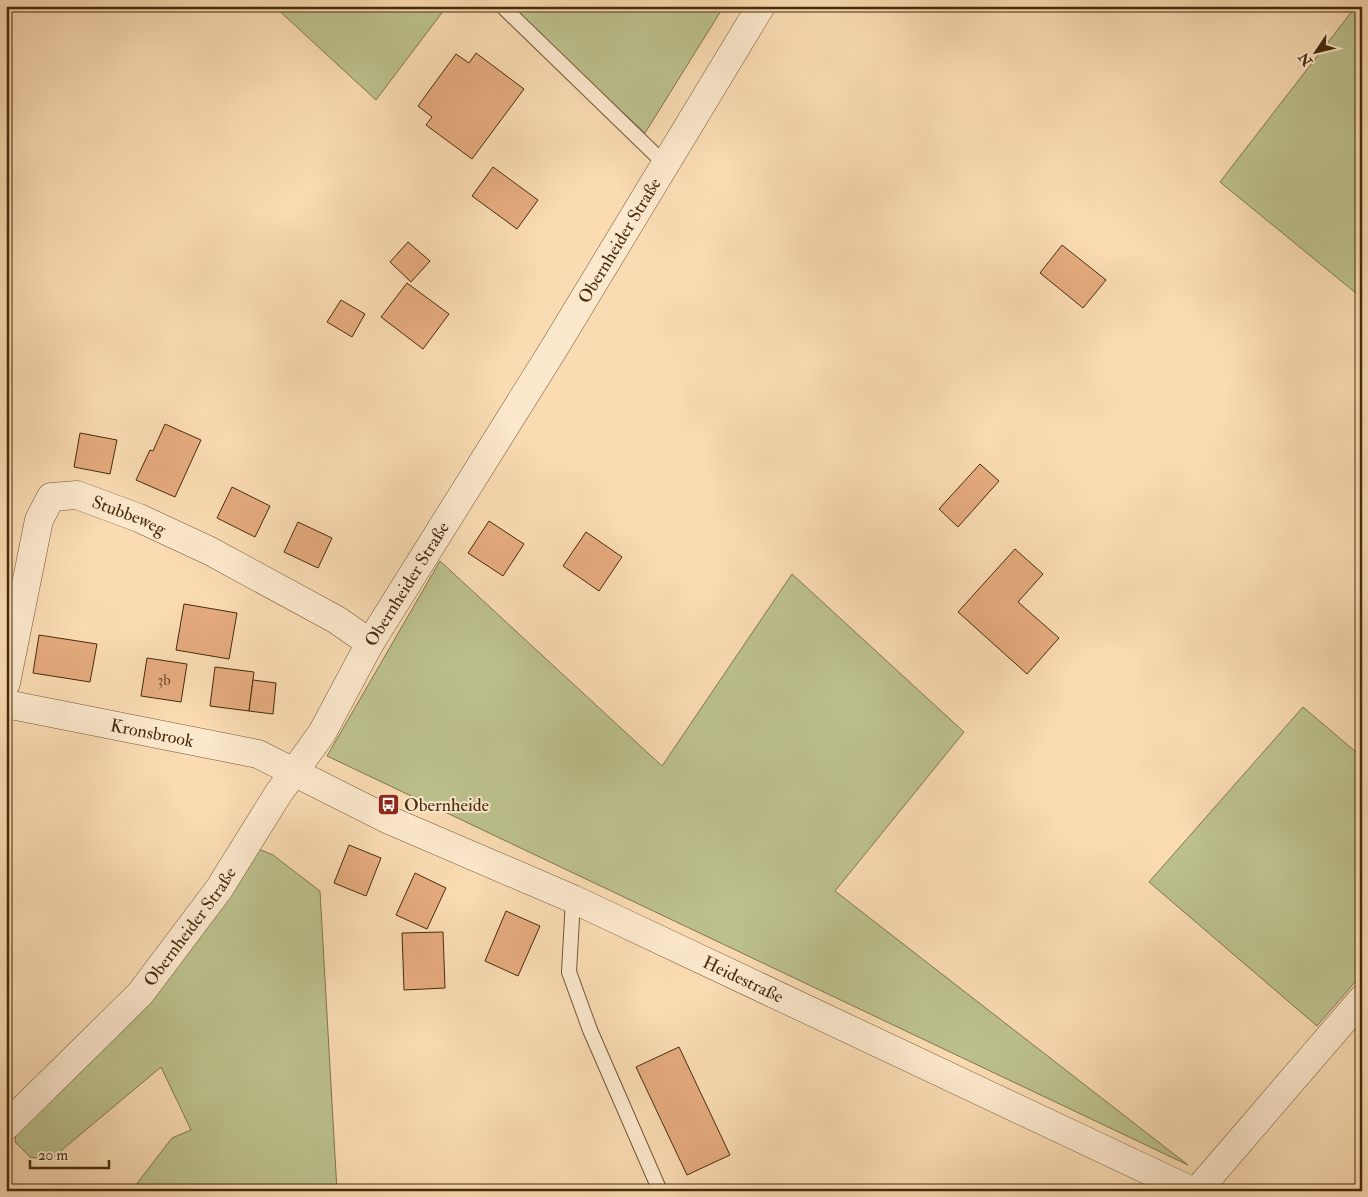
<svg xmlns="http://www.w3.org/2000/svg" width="1368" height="1197" font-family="'IM FELL Double Pica',serif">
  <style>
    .green { fill: #bcc18e; stroke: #81764d }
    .building { fill: #e5ab7e; stroke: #462b0c }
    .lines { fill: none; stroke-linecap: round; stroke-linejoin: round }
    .service-casing { stroke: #735736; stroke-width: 16 }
    .minor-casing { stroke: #735736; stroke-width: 29 }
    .service { stroke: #fce8cd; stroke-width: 14 }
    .minor { stroke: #fce8cd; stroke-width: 28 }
    .labels { text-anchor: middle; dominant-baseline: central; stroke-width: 4; stroke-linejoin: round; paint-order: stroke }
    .number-label { font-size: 15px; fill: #6e4b28 }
    .street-label { font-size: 18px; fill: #462b0c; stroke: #fce8cd }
    .poi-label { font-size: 18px; fill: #462b0c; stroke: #fce8cd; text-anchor: start }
  </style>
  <rect width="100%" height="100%" fill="#fadbb2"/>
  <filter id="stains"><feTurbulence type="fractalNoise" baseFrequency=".004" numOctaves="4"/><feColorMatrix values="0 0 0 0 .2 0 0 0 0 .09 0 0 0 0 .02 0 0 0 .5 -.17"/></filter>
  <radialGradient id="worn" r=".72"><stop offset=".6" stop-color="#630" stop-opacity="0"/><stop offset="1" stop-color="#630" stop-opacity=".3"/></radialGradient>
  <g class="green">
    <path d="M274,6H447L376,100Z"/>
    <path d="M509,6H724L645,133Z"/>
    <path d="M1356,6H1362V298L1220,182Z"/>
    <path d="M440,561L662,766L792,574L964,732L835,891L1188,1165L327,756Z"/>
    <path d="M1303,707L1362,757V974L1317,1026L1149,882Z"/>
    <path d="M256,848L273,855L320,891L337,1191H131L172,1138L191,1130L161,1067L50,1160L30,1157L15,1142L17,1121Z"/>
  </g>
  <g class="building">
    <path d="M476,53L524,89L472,159L426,125L432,117L418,106L456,54L469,63Z"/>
    <path d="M493,167L538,200L517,229L472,196Z"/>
    <path d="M408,242L430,261L411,282L390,262Z"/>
    <path d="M1062,245L1106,280L1083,308L1040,273Z"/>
    <path d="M407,283L449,314L423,349L381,317Z"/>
    <path d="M341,300L365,314L352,337L327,322Z"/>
    <path d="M6,413L11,414L6,440Z"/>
    <path d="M165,424L201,440L175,497L136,480L150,450L153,451Z"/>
    <path d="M80,433L117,440L110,474L74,467Z"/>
    <path d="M980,464L999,481L958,527L939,509Z"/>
    <path d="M232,487L270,506L255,537L217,518Z"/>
    <path d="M489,521L524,544L503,576L468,553Z"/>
    <path d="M298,522L332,538L318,568L284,552Z"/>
    <path d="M586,532L622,557L599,591L563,566Z"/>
    <path d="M1015,549L1043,574L1018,602L1059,638L1027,674L958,612Z"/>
    <path d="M184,604L237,613L229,659L176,650Z"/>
    <path d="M39,635L97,644L90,682L33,673Z"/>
    <path d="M147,658L187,664L181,702L141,696Z"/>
    <path d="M215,667L254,672L249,711L210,706Z"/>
    <path d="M253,680L276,683L273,714L249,711Z"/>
    <path d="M349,845L381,858L366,896L334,883Z"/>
    <path d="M415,873L446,888L427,929L396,915Z"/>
    <path d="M506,911L540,926L518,976L485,961Z"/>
    <path d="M443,932L445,988L404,990L402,933Z"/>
    <path d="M679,1047L730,1155L687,1175L636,1067Z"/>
  </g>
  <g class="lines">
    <defs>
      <g id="service">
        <path d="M502,6L665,164"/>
        <path d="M573,899L569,972L590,1030L660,1191"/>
      </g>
      <g id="minor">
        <path id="s1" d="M6,683L39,520L51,497L77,495L139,518L210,551L337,620L370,643"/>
        <path id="s2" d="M6,704L258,754L389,820L573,899L1192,1191"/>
        <path id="s3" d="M6,1126L140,994L219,889L278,794L322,733L370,643L553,350L761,6"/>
        <path d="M1197,1191L1362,999"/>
      </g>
    </defs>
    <use href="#service" class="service-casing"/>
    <use href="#minor" class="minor-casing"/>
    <use href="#service" class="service"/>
    <use href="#minor" class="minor"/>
  </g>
  <defs>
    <symbol id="bus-square" viewBox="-11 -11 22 22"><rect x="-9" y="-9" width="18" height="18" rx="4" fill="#8f2418" stroke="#fce8cd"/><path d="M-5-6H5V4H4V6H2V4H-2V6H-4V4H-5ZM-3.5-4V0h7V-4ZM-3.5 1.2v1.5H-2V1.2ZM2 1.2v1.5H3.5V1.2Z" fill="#fff"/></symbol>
  </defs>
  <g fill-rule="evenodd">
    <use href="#bus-square" x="376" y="792" width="25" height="25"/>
  </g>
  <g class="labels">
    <g class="number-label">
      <text x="164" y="680">3b</text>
    </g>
    <g class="street-label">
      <text stroke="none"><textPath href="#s3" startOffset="1082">Obernheider Straße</textPath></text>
      <text stroke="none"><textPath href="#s1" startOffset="274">Stubbeweg</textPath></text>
      <text stroke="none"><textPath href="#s3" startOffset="678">Obernheider Straße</textPath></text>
      <text stroke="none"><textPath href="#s2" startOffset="149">Kronsbrook</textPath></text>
      <text stroke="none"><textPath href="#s3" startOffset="272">Obernheider Straße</textPath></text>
      <text stroke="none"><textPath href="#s2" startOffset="792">Heidestraße</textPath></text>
    </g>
    <g class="poi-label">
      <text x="404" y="805">Obernheide</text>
    </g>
  </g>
  <rect width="1368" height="1197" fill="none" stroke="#fadbb2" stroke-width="25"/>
  <rect x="8" y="8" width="1353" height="1182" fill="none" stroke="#462b0c" stroke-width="2.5"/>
  <rect x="12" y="12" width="1343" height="1172" fill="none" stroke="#462b0c"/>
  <g transform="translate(1316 52) rotate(235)" stroke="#fce8cd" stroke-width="4" paint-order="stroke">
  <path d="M0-4L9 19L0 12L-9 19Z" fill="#462b0c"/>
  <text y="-8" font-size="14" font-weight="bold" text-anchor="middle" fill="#462b0c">N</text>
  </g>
  <path d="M30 1160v8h79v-8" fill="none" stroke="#462b0c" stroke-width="2.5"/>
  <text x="38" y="1160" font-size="15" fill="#462b0c" stroke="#fce8cd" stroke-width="4" paint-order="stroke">20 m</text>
  <rect width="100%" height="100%" filter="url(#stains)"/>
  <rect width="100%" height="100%" fill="url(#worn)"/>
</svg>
